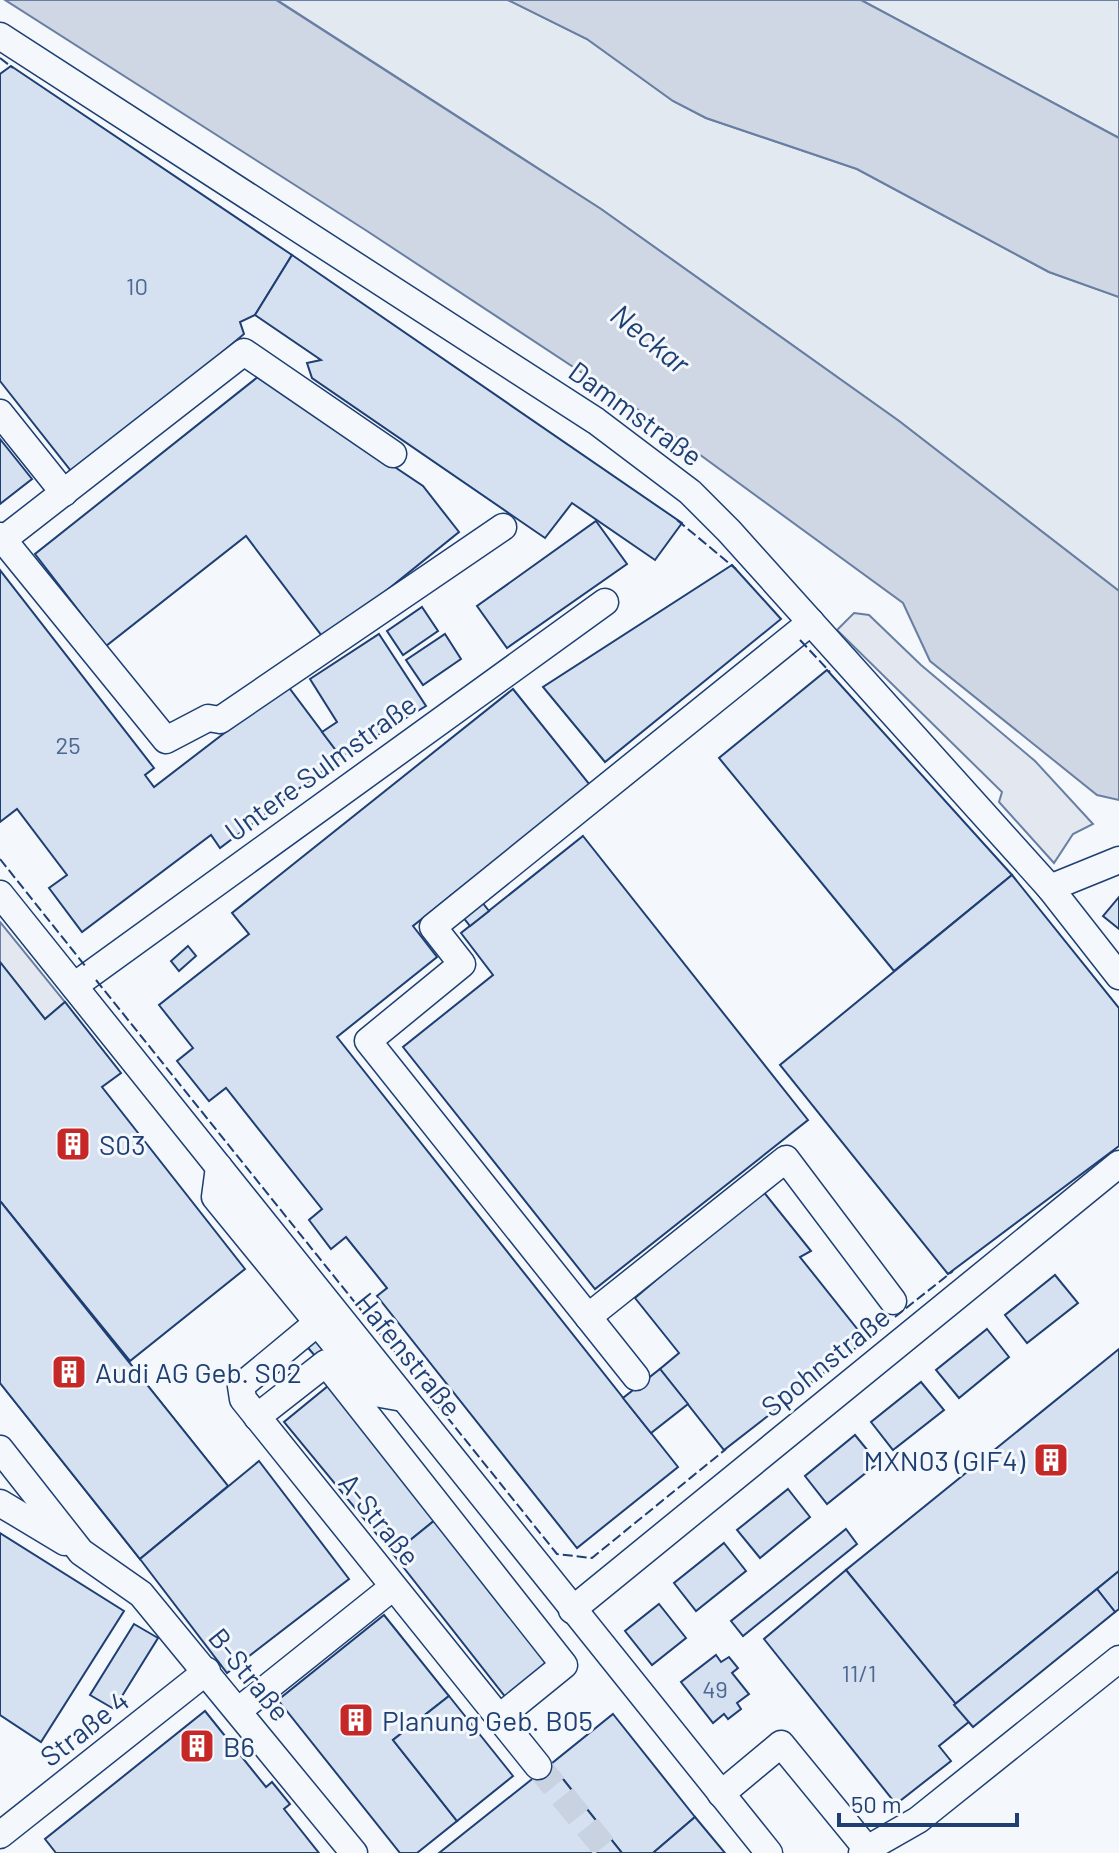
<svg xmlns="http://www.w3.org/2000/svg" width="1119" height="1853" font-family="Barlow,sans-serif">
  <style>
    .green { fill: #e3e9f0; stroke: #687fa3; stroke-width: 2 }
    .parking { fill: #e3e8f0; stroke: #687fa3; stroke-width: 2 }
    .water { fill: #cfd7e4; stroke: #687fa3; stroke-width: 2 }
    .building { fill: #d5e0f0; stroke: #1d3f73; stroke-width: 2 }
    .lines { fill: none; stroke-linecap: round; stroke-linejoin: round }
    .minor-tunnel { stroke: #c9d2e0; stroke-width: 26; stroke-dasharray: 26 13; stroke-linecap: butt }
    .minor-casing { stroke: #1d3f73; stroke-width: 29 }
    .minor { stroke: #f4f7fb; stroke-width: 26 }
    .fence { stroke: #1d3f73; stroke-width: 2; stroke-dasharray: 10 4; stroke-linecap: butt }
    .labels { text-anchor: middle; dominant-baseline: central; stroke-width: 6; stroke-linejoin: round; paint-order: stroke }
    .number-label { font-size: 24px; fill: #4b6792 }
    .street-label { font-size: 28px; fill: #1d3f73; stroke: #f4f7fb }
    .poi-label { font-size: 28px; fill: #1d3f73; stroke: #f4f7fb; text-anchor: start }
    .water-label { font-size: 30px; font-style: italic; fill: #1d3f73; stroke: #f4f7fb }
  </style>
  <rect width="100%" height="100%" fill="#f4f7fb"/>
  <g class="green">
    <path d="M277,0H508L587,39L673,101L706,118L857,169L1049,272L1119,297V591L899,421L601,209Z"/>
    <path d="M861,0H1119V138Z"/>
  </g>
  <g class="parking">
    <path d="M854,613L869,615L921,665L1035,761L1093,824L1073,834L1054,863L999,802L1002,792L837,630Z"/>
    <path d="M0,922L65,1002L45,1019L0,962Z"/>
  </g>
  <g class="water">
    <path d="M5,0H276L601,209L899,421L1119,591V800L1097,795L930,661L903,603L640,411L367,231Z"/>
    <path d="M508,0H861L1119,138V297L1049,272L857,169L706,118L673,101L587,39Z"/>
  </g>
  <g class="building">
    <path d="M11,66L292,255L255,315L240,322L244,334L75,476L0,381V74Z"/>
    <path d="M292,255L682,523L655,560L572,503L545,538L312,378L307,363L321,360L255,315Z"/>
    <path d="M259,376L423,486L459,532L325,640L246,536L106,646L35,554Z"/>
    <path d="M0,439L32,479L0,504Z"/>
    <path d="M596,521L627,564L507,648L477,606Z"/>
    <path d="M732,565L781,619L605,762L543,687Z"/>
    <path d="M0,570L154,768L145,775L154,787L287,685L341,757L220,848L211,835L82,932L49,888L67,875L17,809L0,822Z"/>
    <path d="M422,607L438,631L403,655L387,631Z"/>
    <path d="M379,634L426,706L341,757L322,732L337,722L310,679Z"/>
    <path d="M445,634L461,659L423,685L406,660Z"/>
    <path d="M827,670L1012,875L894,971L719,758Z"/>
    <path d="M513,689L590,785L413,926L437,957L337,1037L678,1467L577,1548L377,1296L387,1288L346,1237L331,1249L309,1220L322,1209L226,1088L209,1101L177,1061L193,1048L159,1005L249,934L232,913Z"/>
    <path d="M583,836L808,1120L595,1289L403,1047L493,975L461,933Z"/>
    <path d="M1012,875L1119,1008V1146L948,1274L780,1065Z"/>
    <path d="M467,883L489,911L470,926L448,898Z"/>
    <path d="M1119,897V929L1103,916Z"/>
    <path d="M188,946L196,956L179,971L171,961Z"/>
    <path d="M0,962L45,1019L65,1002L121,1073L102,1087L245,1269L130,1361L0,1201Z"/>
    <path d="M762,1190L811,1251L800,1257L866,1340L724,1450L660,1369L679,1353L635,1298Z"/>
    <path d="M0,1201L228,1486L140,1559L0,1383Z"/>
    <path d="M0,1201L228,1486L140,1559L0,1383Z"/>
    <path d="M1055,1275L1078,1303L1027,1343L1005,1315Z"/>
    <path d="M987,1329L1009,1357L959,1398L936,1370Z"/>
    <path d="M313,1333L326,1348L316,1357L303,1342Z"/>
    <path d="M1119,1349V1571L954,1705L846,1570Z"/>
    <path d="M660,1369L688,1404L651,1433L623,1398Z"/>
    <path d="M921,1382L944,1410L893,1450L871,1422Z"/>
    <path d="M328,1386L435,1520L393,1554L284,1422Z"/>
    <path d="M855,1435L878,1463L827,1504L805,1476Z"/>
    <path d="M259,1461L349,1579L227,1673L140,1559Z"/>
    <path d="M788,1489L810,1517L760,1558L737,1530Z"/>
    <path d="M435,1520L550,1665L507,1699L393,1554Z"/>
    <path d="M846,1529L857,1544L743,1636L731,1621Z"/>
    <path d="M0,1533L124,1611L41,1742L0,1715Z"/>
    <path d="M724,1543L746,1571L696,1611L674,1583Z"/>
    <path d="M846,1570L970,1721L939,1746L951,1761L896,1804L764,1639Z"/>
    <path d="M1119,1571V1609L1115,1612L1097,1589Z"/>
    <path d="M1097,1589L1115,1612L973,1727L954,1705Z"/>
    <path d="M659,1604L686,1638L652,1665L625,1631Z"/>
    <path d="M384,1615L449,1696L393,1740L457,1821L417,1853H400L278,1700Z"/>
    <path d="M134,1624L158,1638L114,1709L90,1695Z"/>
    <path d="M716,1655L721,1662L729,1657L738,1668L732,1673L749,1694L737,1703L741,1709L728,1719L724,1714L713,1723L681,1682Z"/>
    <path d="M449,1696L513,1776L457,1821L393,1740Z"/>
    <path d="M205,1711L266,1787L272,1782L290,1804L284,1809L319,1853H56L45,1839Z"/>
    <path d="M613,1714L695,1817L653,1853H622L551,1764Z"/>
    <path d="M551,1764L622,1853H439Z"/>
    <path d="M695,1817L725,1853H653Z"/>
  </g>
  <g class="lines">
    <path class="minor-tunnel" d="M538,1766L609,1853"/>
    <defs>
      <g id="minor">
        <path d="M0,36L596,421L690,492L729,531L1050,888L1119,976"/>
        <path d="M0,413L64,493"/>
        <path d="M0,536L166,740L208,718L220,720L503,527"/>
        <path d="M0,542L244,352L393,454"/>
        <path d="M1050,888L1119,860"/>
        <path d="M0,894L769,1853"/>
        <path d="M74,986L605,602"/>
        <path d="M219,1167L215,1197L375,1393L403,1398"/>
        <path d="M588,1317L786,1159L893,1301"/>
        <path d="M317,1323L241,1386L243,1399L538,1766"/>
        <path d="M636,1377L368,1041L462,964L433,927L811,622"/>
        <path d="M257,1417L326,1363L564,1665L500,1717"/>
        <path d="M0,1449L81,1552L141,1594L354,1853"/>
        <path d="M0,1503L65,1542"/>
        <path d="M572,1610L1119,1164"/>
        <path d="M238,1711L393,1587"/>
        <path d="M721,1794L781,1744L867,1849L862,1853"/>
        <path d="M0,1835L207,1671"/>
        <path d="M867,1849L918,1820L1119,1659"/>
      </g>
    </defs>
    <use href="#minor" class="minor-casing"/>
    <use href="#minor" class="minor"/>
    <g class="fence">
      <path d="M0,58L13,68"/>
      <path d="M677,520L736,569"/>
      <path d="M800,640L830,672"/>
      <path d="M0,859L86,967"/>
      <path d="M96,980L557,1554L592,1558L726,1449"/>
      <path d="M862,1343L953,1271"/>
    </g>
  </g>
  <defs>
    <symbol id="building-square" viewBox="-11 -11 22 22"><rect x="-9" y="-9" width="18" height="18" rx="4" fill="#c62828" stroke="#f4f7fb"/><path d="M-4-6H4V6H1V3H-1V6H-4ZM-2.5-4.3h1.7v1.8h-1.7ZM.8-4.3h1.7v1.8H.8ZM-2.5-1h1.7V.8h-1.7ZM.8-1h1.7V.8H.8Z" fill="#fff"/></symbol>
  </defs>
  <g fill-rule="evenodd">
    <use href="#building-square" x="53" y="1124" width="40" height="40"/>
    <use href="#building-square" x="49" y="1352" width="40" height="40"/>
    <use href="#building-square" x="1031" y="1440" width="40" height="40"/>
    <use href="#building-square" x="336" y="1700" width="40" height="40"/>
    <use href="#building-square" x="177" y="1726" width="40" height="40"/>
  </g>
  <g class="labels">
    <g class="number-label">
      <text x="137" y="285">10</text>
      <text x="68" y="744">25</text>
      <text x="859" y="1672">11/1</text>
      <text x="715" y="1688">49</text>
    </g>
    <g class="street-label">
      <text transform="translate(636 413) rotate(36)">Dammstraße</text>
      <text transform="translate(320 767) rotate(-36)">Untere Sulmstraße</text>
      <text transform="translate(409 1354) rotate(51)">Hafenstraße</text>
      <text transform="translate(825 1361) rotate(-39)">Spohnstraße</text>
      <text transform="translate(380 1519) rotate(51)">A-Straße</text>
      <text transform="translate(250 1674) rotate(51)">B-Straße</text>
      <text transform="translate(84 1728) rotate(-38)">Straße 4</text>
    </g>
    <g class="poi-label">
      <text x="99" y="1144">S03</text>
      <text x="95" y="1372">Audi AG Geb. S02</text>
      <text x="1025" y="1460" text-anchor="end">MXN03 (GIF4)</text>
      <text x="382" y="1720">Planung Geb. B05</text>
      <text x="223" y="1746">B6</text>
    </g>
    <g class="water-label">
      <text transform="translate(651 338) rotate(39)">Neckar</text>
    </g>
  </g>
  <path d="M839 1813v12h178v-12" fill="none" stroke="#1d3f73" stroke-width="4"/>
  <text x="851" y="1813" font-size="24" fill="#1d3f73" stroke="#f4f7fb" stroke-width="6" paint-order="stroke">50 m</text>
</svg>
